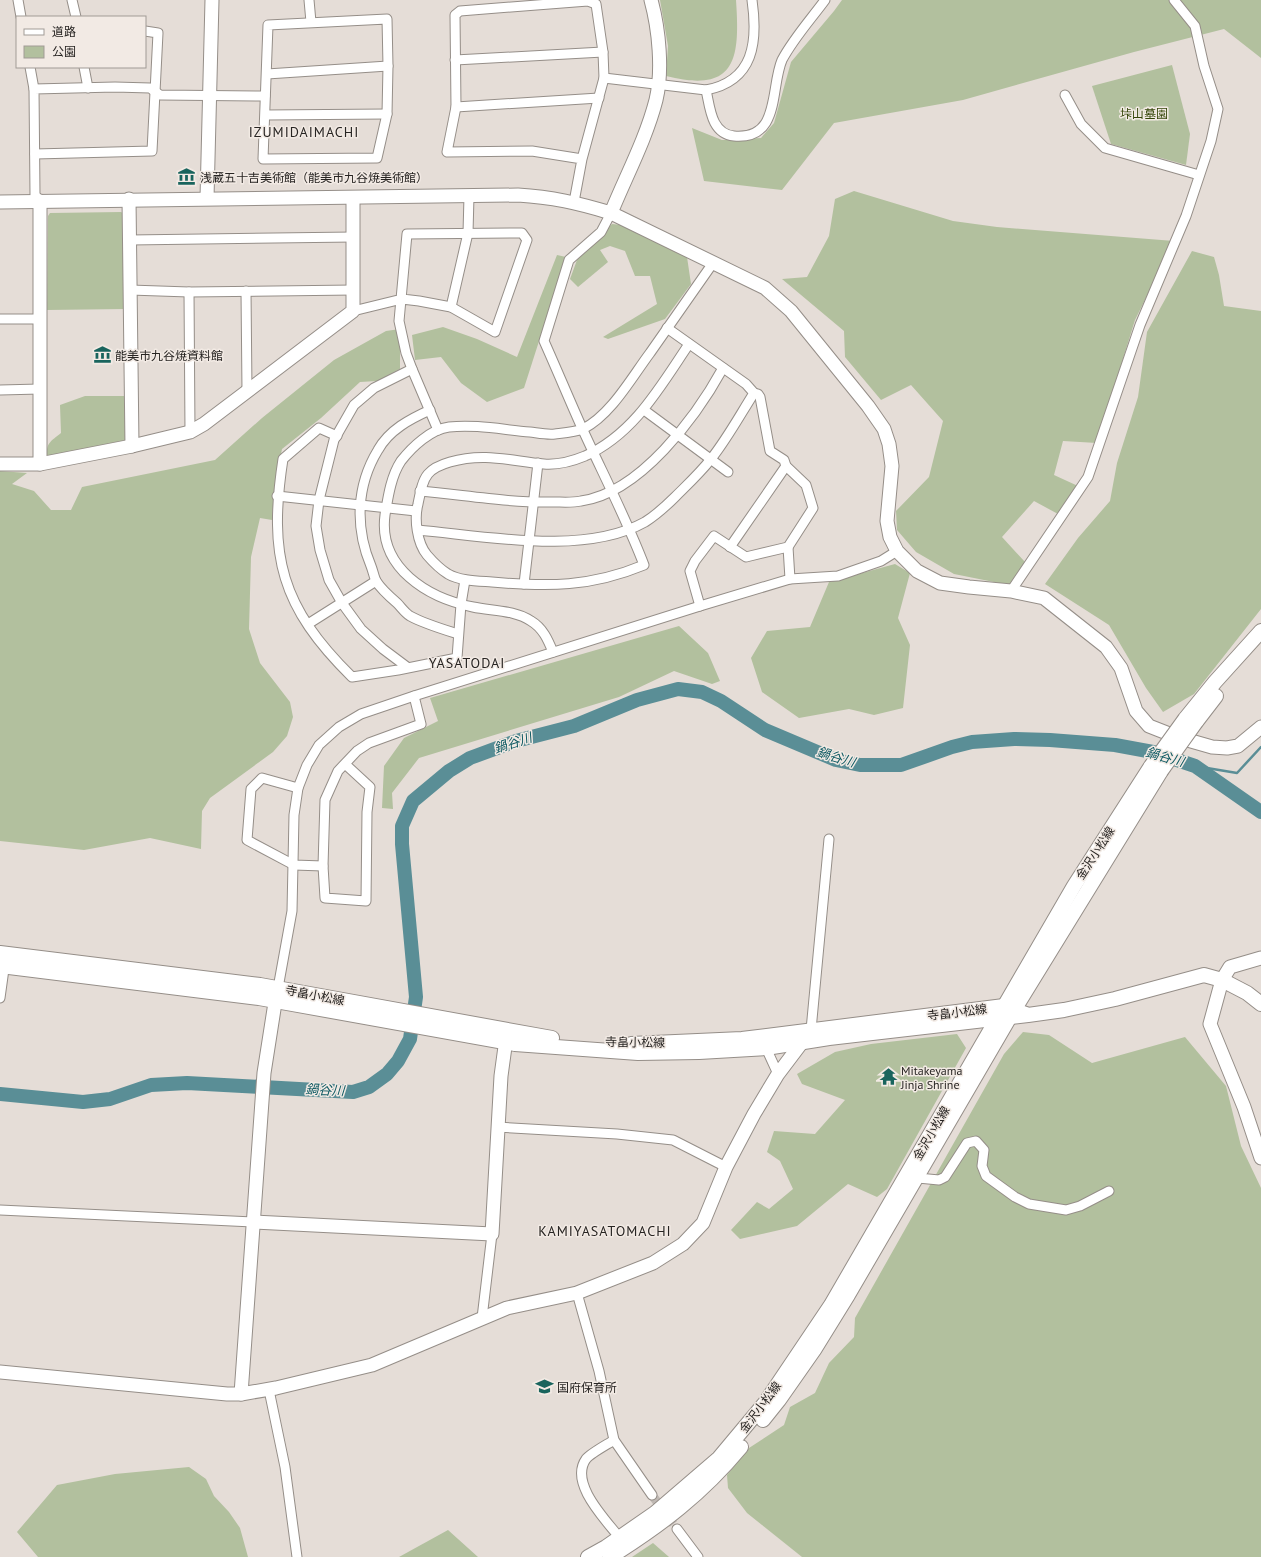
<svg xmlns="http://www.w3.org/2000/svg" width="1261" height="1557" font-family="'PT Sans','Noto Sans JP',sans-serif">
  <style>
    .green { fill: #b2c09e }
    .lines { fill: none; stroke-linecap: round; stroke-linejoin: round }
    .stream { stroke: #5a8e96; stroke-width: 2.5 }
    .river { stroke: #5a8e96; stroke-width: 14 }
    .street-tunnel { stroke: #bfb8b3; stroke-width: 9; stroke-dasharray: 9 4.5; stroke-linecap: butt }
    .street-casing { stroke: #958e88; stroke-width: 11 }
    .secondary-casing { stroke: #958e88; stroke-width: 15 }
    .primary-casing { stroke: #958e88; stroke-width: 16 }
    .street { stroke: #fff; stroke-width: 9 }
    .secondary { stroke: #fff; stroke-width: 13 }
    .primary { stroke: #fff; stroke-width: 14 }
    .primary-bridge-casing { stroke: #958e88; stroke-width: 16; stroke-linecap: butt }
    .primary-bridge { stroke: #fff; stroke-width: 14 }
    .labels { text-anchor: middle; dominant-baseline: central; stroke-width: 3; stroke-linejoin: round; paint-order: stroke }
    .park-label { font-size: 12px; fill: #344608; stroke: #f2eae4 }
    .poi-label { font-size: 12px; fill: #272422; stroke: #f2eae4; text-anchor: start }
    .street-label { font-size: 12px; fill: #272422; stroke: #f2eae4 }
    .water-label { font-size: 13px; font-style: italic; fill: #095760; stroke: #f2eae4 }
    .quarter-label { font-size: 14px; letter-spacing: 1px; fill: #272422; stroke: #f2eae4 }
  </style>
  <rect width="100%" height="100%" fill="#e5ddd7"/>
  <g class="green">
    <path d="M660,0H736C740,58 737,94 666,76L668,46Z"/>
    <path d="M842,0H1261V58L1224,29L1134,52L963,100L834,123L782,190L704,181L692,128L722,140L761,138L774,123L791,62L834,11Z"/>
    <path d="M1172,65L1190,134L1186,165L1111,144L1092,86Z"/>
    <path d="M854,191L953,221L997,227L1174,241L1135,320L1097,443L1063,441L1054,475L1078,486L1058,514L1034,501L1002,537L1025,562L1009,585L954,574L916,552L897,530L896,511L929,477L943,421L911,385L881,400L845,357L844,331L782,279L807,277L829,236L835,199Z"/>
    <path d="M121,212L124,214L126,309L47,310L48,216L50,213Z"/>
    <path d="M612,224L622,225L687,257L691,284L665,319L608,339L603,337L657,304L650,276H635L625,251L610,246L600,250L608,262L578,287L570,279L577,260Z"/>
    <path d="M1192,251L1214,257L1219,275L1224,306L1261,311V609L1194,694L1163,712L1146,688L1109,625L1045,584L1078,538L1110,501L1117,463L1138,397L1147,332Z"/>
    <path d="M557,255L566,257L524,388L487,402L461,383L441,357L415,360L412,335L443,327L477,339L517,357Z"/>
    <path d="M400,329V369L377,381L360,382L321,418L282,449L274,491L272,520L260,518L251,557L249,629L260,663L290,702L293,717L287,736L273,752L210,798L202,811L201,849L150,838L84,850L0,841V471L27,473L12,484L34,491L51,510H71L82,487L215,460L262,418L334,360L386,331Z"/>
    <path d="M85,396H125L127,440L47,456C46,443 51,441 61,433L60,405Z"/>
    <path d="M895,564L910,573L898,618L910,645L903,708L874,715L849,709L799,718L762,692L751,658L767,631L810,627L829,582Z"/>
    <path d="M679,626L708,653L720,681L712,684L674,671L619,697L419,758L392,793L393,809L382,808L384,766L404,738L438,721L430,698Z"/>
    <path d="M1023,1032L1049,1035L1092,1063L1185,1037L1226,1086L1241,1146L1261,1188V1557H802L747,1513L728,1488L727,1475L749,1448L784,1425L790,1407L815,1393L829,1363L854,1337L855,1318L1004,1054Z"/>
    <path d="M957,1034L966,1048L887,1189L877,1197L848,1184L797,1226L740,1239L731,1230L757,1202L769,1209L793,1189L780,1161L767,1152L774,1131L815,1134L845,1100L802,1084L797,1074L835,1052L871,1044Z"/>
    <path d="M189,1467L206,1479L214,1496L229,1512L240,1528L248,1557H38L17,1532L57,1485L115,1474Z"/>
    <path d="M448,1530L478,1557H399Z"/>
    <path d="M653,1543L669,1557H632Z"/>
  </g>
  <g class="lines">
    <path class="stream" d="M1195,766L1237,773L1261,747"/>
    <path class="river" d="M0,1094L83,1102L110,1099L151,1085L187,1083L353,1092L369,1087L387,1074L398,1061L410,1039L416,997L402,844V826L413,801L449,771L470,758L516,741L574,726L637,700L678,689L702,692L721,701L765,730L836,760L860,765H901L952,747L972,742L1014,739L1050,740L1115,745L1153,752L1195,766L1261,812"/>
    <path class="street-tunnel" d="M652,1495L677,1529"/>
    <defs>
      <g id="street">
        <path d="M18,0L21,17"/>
        <path d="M72,0L76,17"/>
        <path d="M309,0L311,22"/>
        <path d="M387,19L388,66L387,114L377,158L263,159L268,25Z"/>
        <path d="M455,60L603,52"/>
        <path d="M30,67L34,89"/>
        <path d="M84,67L88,88"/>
        <path d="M267,74L388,66"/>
        <path d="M604,78L706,90C754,81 758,42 752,0"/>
        <path d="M706,90C710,107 711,134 734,136C781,140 770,88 782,60C793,39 811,19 825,0"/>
        <path d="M1065,95L1081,124L1105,148L1199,175"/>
        <path d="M456,107L599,98"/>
        <path d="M266,115L387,114"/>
        <path d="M35,154L152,151L158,33L145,31"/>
        <path d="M40,201L35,195L34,89L115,87L150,88L160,95L265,96"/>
        <path d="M574,202L582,159L604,78L603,52L596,4L588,1L460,11L455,15L456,107L447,152L532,151L582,159"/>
        <path d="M611,213L601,232L569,260L544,341C557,370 569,399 582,428C603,474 626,518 644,565C591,587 548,587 492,582C478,581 460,581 448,574C440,569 433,562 427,555C417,543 414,519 418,504C420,494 422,481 428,474C433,468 443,464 450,462C484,452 511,461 544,464C557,465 573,461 585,456C634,434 660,387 689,344"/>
        <path d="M130,240L354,237"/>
        <path d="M130,290L189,292L354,290"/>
        <path d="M246,291L247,391"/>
        <path d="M189,292L190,432"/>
        <path d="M451,307L468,233L469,196"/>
        <path d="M353,311L402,299L419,301L451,307L495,332L527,240L522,233L407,234L399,321L406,353L412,369"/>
        <path d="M0,319H41"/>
        <path d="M0,390L40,389"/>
        <path d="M430,410C410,419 389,430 378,450C356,486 355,528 371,566C373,571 374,577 376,581C381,589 390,597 397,603C401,607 405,613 410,616C425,624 442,629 458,634"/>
        <path d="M644,410L728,472"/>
        <path d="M337,436L319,428L283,459C268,556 281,607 352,677L398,670L457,658L461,604L465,580"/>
        <path d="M420,491C465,495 509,503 553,502C562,502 572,503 581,501C640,493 696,417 723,368"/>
        <path d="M277,496L416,511"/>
        <path d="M418,530C485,536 584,556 645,522C656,515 666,506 675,497C687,485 700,473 711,459C727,439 740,415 754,393L746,384L667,328"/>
        <path d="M730,547L786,466"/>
        <path d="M788,547L790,579"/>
        <path d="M524,584L538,463"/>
        <path d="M1011,591L1088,477L1140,325L1186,216L1211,141L1218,109L1204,66L1195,26L1174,0"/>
        <path d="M700,606L690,571L695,561L714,536L746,557L788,547L813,508L806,485L786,466L784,460L770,451L760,397L758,394L754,393"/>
        <path d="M308,624L376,581"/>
        <path d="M553,652C548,640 543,628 531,621C515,610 492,611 473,607C428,598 378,568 385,515C388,497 391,476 401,461C412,447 431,429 449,427C476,424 504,430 530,432C538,433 547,435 555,434C563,433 575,432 583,429C611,415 632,377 650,353C671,323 692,293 713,263"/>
        <path d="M407,667L383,649L361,629L342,603L329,580L320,550L316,526L319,500L334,440L354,405L374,388L412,369L438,430"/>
        <path d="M345,764L370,787L367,812L366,901L325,898L323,866L325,800L338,771L357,751L369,743L421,724L414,696"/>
        <path d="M298,788L262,778L251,789L247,840L294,865L323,866"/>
        <path d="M278,988L292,911L294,815L298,788L307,765L319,745L339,727L361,714L414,696L700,606L790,579L838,576L881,561L897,551"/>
        <path d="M0,998L5,962"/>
        <path d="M811,1030L829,839"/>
        <path d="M766,1048L778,1074"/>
        <path d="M497,1127L617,1134L673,1140L726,1167"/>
        <path d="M918,1178L939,1180L945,1177L967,1143L976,1141L984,1150L982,1166L986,1176L1015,1197L1029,1204L1066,1210L1080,1206L1109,1191"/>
        <path d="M0,1210L253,1222"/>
        <path d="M577,1293L599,1371L614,1440L652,1495"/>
        <path d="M482,1318L492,1234"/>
        <path d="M269,1390L285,1467L297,1557"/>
        <path d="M614,1440C608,1444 591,1453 586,1459C569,1483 605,1519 619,1537"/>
        <path d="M677,1529L698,1557"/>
      </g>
      <g id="secondary">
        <path d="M651,0C659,29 663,71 656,100C646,139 626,176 611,213L765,288L791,311L868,406L884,429L889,444L892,466L887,521L890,537L897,551L917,571L940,583L969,587L1011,591L1044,598L1106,647L1121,668L1136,711L1149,726L1177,737L1212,747L1227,748L1238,746L1261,727"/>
        <path d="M207,198L212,0"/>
        <path d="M129,199L132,446"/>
        <path d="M0,202L518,195C552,197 578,203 611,213"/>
        <path d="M0,464H40L132,446L190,432L204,424L353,311V198"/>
        <path d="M40,464V201"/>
        <path d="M1261,958L1230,967L1222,980L1210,1024L1244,1107L1261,1158"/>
        <path d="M253,1222L492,1234L501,1076L507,1032"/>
        <path d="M0,1372L227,1394H241L276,1388L372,1365L507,1308L577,1293L653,1263L683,1244L703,1223L726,1167L754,1114L778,1074L806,1037"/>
        <path d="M241,1394L264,1073L277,990"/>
      </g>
      <g id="primary">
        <path d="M1185,719L1215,682L1261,631"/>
        <path d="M1196,722L1216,696"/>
        <path d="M0,953L260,985L552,1038"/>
        <path d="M0,966L259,998L515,1044L638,1053L699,1052L766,1048L829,1038L1028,1015L1064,1010L1115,999L1204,975L1222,980L1247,993L1261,1004"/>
        <path d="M631,1044L742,1039L1004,1006L1026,1014"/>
        <path d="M763,1420L779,1400L814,1350L848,1295L1014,1010L1161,771"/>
        <path d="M588,1557L606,1547L655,1513L719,1458L765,1403L831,1305L1074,886L1151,766"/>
        <path d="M610,1557C661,1525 702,1494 741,1447"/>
      </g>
    </defs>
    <use href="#street" class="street-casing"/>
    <use href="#secondary" class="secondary-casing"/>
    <use href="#primary" class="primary-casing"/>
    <use href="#street" class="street"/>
    <use href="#secondary" class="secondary"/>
    <use href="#primary" class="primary"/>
    <defs>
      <g id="primary-bridge">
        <path d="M1151,766L1185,719"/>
        <path d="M1161,771L1196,722"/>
      </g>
    </defs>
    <use href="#primary-bridge" class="primary-bridge-casing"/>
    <use href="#primary-bridge" class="primary-bridge"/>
  </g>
  <defs>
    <symbol id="museum-bare" viewBox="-9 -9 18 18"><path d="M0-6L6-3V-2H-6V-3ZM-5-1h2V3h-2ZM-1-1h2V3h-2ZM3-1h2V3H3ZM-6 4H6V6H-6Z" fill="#19645d" stroke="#f2eae4" stroke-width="2.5" paint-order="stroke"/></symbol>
    <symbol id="temple-bare" viewBox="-9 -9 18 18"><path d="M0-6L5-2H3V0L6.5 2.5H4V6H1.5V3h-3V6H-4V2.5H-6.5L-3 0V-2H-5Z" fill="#19645d" stroke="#f2eae4" stroke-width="2.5" paint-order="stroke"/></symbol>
    <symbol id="school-bare" viewBox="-9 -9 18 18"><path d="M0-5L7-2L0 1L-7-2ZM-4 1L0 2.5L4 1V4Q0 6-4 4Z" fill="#19645d" stroke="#f2eae4" stroke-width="2.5" paint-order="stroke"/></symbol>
  </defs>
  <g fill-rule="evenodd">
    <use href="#museum-bare" x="174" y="164" width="25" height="25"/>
    <use href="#museum-bare" x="90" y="342" width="25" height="25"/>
    <use href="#temple-bare" x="876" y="1064" width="25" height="25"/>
    <use href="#school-bare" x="532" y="1374" width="25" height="25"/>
  </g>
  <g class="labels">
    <g class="park-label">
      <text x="1144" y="113">垰山墓園</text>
    </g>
    <g class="poi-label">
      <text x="200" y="177">浅蔵五十吉美術館（能美市九谷焼美術館）</text>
      <text x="115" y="355">能美市九谷焼資料館</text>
      <text x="901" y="1070">Mitakeyama<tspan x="901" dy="14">Jinja Shrine</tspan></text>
      <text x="557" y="1387">国府保育所</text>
    </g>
    <g class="street-label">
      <text transform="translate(1095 853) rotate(-57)">金沢小松線</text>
      <text transform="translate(315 995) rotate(11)">寺畠小松線</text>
      <text transform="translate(957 1012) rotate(-7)">寺畠小松線</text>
      <text transform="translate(635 1042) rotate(1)">寺畠小松線</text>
      <text transform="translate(931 1133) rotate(-60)">金沢小松線</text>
      <text transform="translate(760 1407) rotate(-53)">金沢小松線</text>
    </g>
    <g class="water-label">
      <text transform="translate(513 743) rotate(-18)">鍋谷川</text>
      <text transform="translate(836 757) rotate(17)">鍋谷川</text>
      <text transform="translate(1165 757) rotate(16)">鍋谷川</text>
      <text transform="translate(325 1090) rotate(3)">鍋谷川</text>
    </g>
    <g class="quarter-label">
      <text x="304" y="132">IZUMIDAIMACHI</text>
      <text x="467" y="663">YASATODAI</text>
      <text x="605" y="1231">KAMIYASATOMACHI</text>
    </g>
  </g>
  <rect x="16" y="16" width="130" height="52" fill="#f2eae4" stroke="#a19b96"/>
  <rect x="24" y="29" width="20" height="6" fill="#ffffff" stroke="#a19b96"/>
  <text x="52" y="36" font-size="12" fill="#272422">道路</text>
  <rect x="24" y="46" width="20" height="12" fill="#b2c09e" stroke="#a19b96"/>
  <text x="52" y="56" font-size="12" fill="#272422">公園</text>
</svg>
